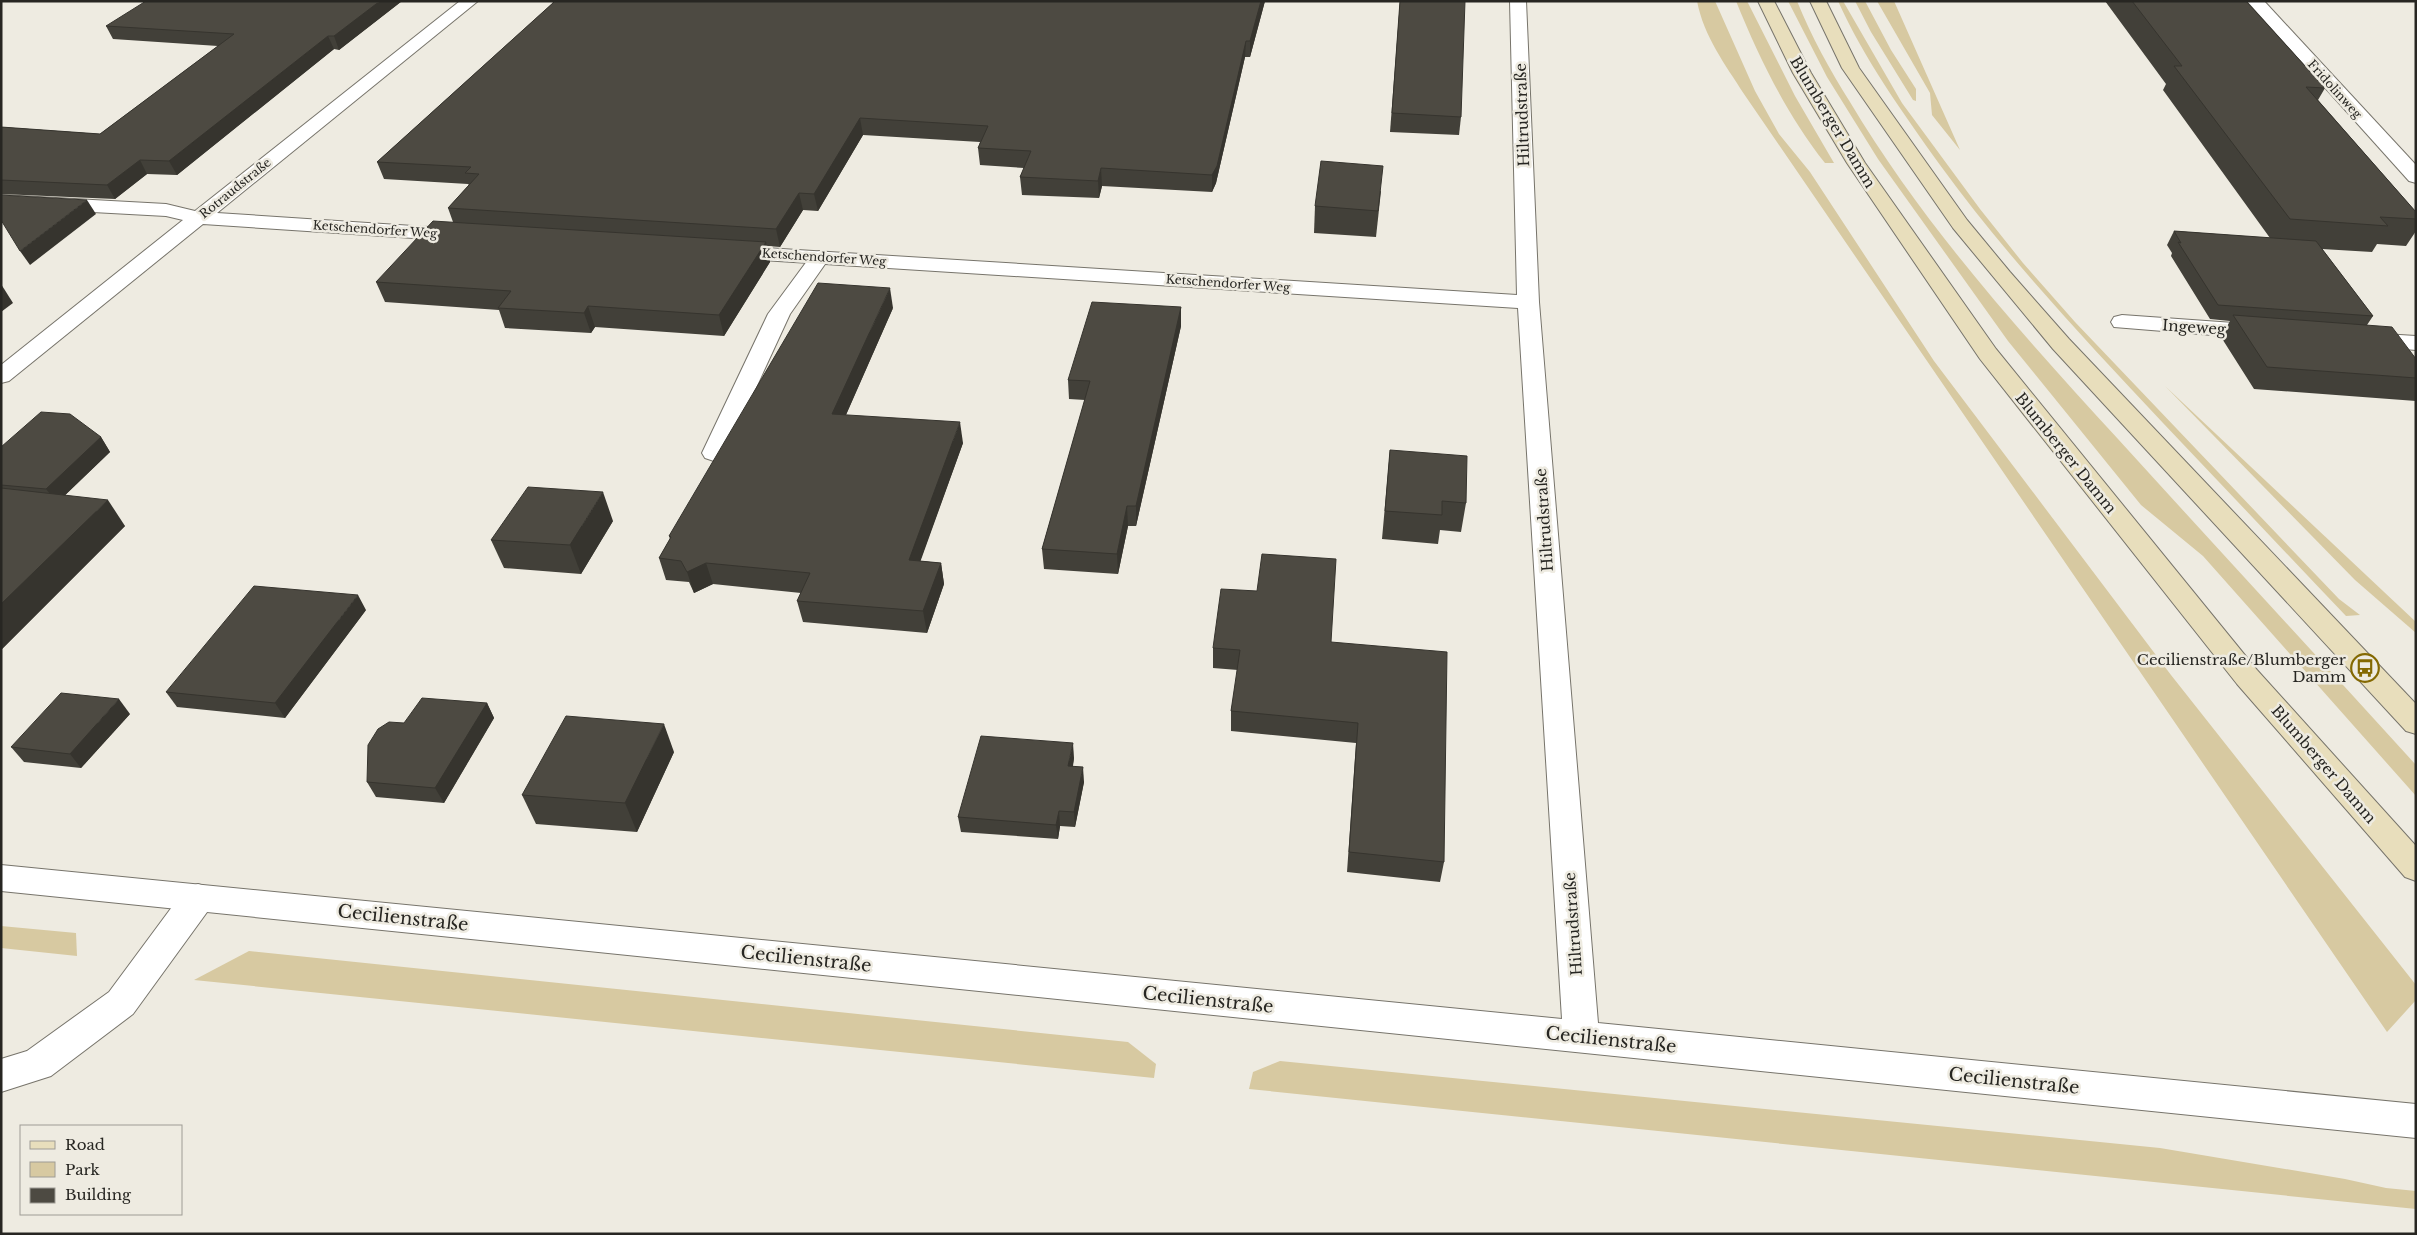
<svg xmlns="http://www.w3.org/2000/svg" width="2417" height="1235" font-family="'Libre Baskerville',serif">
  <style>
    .green { fill: #d7c9a1 }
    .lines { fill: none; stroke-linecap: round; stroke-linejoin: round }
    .lane-casing { stroke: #77746b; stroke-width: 2 }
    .street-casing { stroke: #77746b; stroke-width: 2 }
    .secondary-casing { stroke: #77746b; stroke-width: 2 }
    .lane { fill: #fff; fill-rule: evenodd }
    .street { fill: #fff; fill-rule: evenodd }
    .secondary { fill: #e8debc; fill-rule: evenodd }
    .wall { fill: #424039 }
    .shaded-wall { fill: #36342e }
    .building { fill: #4d4a42; stroke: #36342e }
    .labels { text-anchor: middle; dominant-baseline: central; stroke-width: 5; stroke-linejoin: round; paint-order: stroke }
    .far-street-label { font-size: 12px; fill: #272622; stroke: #eeebe1 }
    .street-label { font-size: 15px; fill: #272622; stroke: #eeebe1 }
    .poi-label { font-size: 15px; fill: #272622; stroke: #eeebe1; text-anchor: end }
    .near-street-label { font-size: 18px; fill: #272622; stroke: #eeebe1 }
  </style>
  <rect width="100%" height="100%" fill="#eeebe1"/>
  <g class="green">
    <path d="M1697,1H1715L1755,91L1779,134L1810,172L1934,361L2171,675L2416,985V1000L2387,1032L1744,94C1725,64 1704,37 1697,1Z"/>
    <path d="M1736,1H1747L1795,96L1834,163H1825C1787,115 1759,58 1736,1Z"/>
    <path d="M1788,1H1797C1811,36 1830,70 1850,102C1924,226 2021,333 2118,439C2217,548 2317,656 2416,765V796L2203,556L2141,505L2008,341L1878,159L1827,77Z"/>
    <path d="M1838,1H1843L1902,103L1980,209L2023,263L2075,322L2339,599L2360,615L2346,616C2285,552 2224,487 2163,423C2085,340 2007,257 1940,165C1903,113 1864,59 1838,1Z"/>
    <path d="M1855,1H1865L1891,50L1916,89V101L1913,100L1871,32Z"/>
    <path d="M1877,1H1894L1960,150L1932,115L1930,93Z"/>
    <path d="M2165,386L2416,622V633L2355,580Z"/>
    <path d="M1,926L76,933L77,956L1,948Z"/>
    <path d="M249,951L1128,1042L1156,1064L1154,1078L194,980Z"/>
    <path d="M1280,1061L2160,1148L2345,1179L2386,1188L2416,1191V1209L1249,1089L1253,1072Z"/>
  </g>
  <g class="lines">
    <defs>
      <g id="lane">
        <path d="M820,251L827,253L830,257L790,314L726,453L723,458L714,461L705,458L702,453L768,314L813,253Z"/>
        <path d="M198,884L210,888L214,898L210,908L133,1014L51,1076L1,1092V1059L27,1051L109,992L186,888Z"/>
      </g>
      <g id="street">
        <path d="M460,1H478L217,213L459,229L466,231L469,235L466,239L459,241L203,224L9,381L1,383V365L183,220L166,216L1,207V195L166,204L195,211Z"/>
        <path d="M1510,1H1526L1539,302L1598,1023L2416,1104V1138L1,891V865L1562,1019L1518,308L732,258L725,256L722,252L725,248L732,246L1517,295Z"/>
        <path d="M2247,1H2264L2416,165V183L2409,181Z"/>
        <path d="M2122,315L2262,325L2270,327L2273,332L2270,337L2262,339L2114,327L2111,322L2114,317Z"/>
        <path d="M2367,333L2416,336V350L2359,345L2356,340L2359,335Z"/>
      </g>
      <g id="secondary">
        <path d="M1758,1H1774L1811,73L1865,163L1996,349L2257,670L2416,846V881L2405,877L2237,684L1980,359L1847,163L1793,73Z"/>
        <path d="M1810,1H1826L1859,68L1967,220L2010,272L2069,339L2416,704V734L2406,731L2053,349L1953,228L1842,68Z"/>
      </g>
    </defs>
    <use href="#lane" class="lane-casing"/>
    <use href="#street" class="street-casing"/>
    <use href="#secondary" class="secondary-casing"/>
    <use href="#lane" class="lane"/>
    <use href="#street" class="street"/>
    <use href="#secondary" class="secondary"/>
  </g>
  <g class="wall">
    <path d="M402,1L339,50L334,49L177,175L147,174L115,199L1,194V127L100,134L218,46L113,39L106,26Z"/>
    <path d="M552,1H1265L1250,57H1245L1216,183L1212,192L1102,186L1099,198L1022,195L1020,177L1024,168L980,165L978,148L980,142L863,135L818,211L803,210L780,247L767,246L770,262L724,336L595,327L591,333L505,328L499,310L385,302L376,282L453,222L448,208L469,185L468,184L384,179L377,162L553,3Z"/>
    <path d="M1400,1L1461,117L1459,135L1390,132Z"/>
    <path d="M2105,1H2246L2325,88L2318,100L2416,212V231L2406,246L2377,244L2372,252L2322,249L2373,316L2367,325L2416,359V401L2254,389L2221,337L2230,321L2210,319L2171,256L2172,253L2167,245L2174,231L2270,238L2163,90L2166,84Z"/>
    <path d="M1381,191L1376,237L1314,233L1315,206Z"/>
    <path d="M1181,307V326L1136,526H1128L1118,574L1044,569L1042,549L1085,400L1069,399L1068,380Z"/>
    <path d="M893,308L846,415L963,443L920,561L941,563L944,584L927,633L803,622L797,601L801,593L713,584L694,593L689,582L666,580L659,558L670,539L669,536Z"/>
    <path d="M101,437L110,452L65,495L125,526L1,650V447Z"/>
    <path d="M1390,450L1466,503L1461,532L1440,530L1438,544L1382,539Z"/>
    <path d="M613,521L581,574L504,568L491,540Z"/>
    <path d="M366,610L285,718L177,707L166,692Z"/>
    <path d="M1331,642L1444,862L1440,882L1347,872L1356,743L1231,731V711L1238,670L1213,668V648Z"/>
    <path d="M487,703L494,718L444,803L376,797L367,782L404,723Z"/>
    <path d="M130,714L81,768L24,762L11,747Z"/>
    <path d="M674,752L637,832L536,824L522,795Z"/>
    <path d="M1074,758L1073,766L1084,782L1075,827L1060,826L1058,839L961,832L958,817Z"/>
  </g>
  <g class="shaded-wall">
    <path d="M380,1H402L339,50L334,36Z"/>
    <path d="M1261,1H1265L1250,57V41Z"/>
    <path d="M328,36L334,49L177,175L169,161Z"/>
    <path d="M1246,41L1245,57L1216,183L1212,192V175Z"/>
    <path d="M860,118L863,135L818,211L814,194Z"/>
    <path d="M140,160L147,174L115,199L107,185Z"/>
    <path d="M1101,168L1102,186L1099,198L1098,181Z"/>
    <path d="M799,193L803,210L780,247L776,229Z"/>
    <path d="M87,200L96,214L30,265L20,251Z"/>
    <path d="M766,242L770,262L724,336L719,315Z"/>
    <path d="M1,284L13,303L1,312Z"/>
    <path d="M890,288L893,308L837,435L832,414Z"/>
    <path d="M588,306L595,327L591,333L584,313Z"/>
    <path d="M1181,307V326L1136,526V506Z"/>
    <path d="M960,422L963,443L913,582L909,560Z"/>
    <path d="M101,437L110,452L57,503L46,489Z"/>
    <path d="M603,492L613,521L581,574L570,545Z"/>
    <path d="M108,500L125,526L1,650V604Z"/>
    <path d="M1127,506L1128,526L1118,574L1117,554Z"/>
    <path d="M706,563L713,584L694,593L687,572Z"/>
    <path d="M941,563L944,584L927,633L923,611Z"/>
    <path d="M358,595L366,610L285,718L275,703Z"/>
    <path d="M119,699L130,714L81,768L70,754Z"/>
    <path d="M487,703L494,718L444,803L435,788Z"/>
    <path d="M664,724L674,752L637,832L625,803Z"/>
    <path d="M1073,743L1074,758L1070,781L1068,766Z"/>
    <path d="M1083,767L1084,782L1075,827L1074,812Z"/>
    <path d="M1059,811L1060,826L1058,839L1056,825Z"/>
  </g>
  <g class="building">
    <path d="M146,1H380L334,36H328L169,161L140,160L107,185L1,180V127L100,134L234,34L106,26Z"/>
    <path d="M552,1H1261L1250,41H1246L1217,166L1212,175L1101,168L1098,181L1020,177L1031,151L978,148L988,126L860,118L814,194L799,193L776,229L448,208L479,174L465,173L471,167L377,162L554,2Z"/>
    <path d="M1400,1H1465L1461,117L1392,113Z"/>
    <path d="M2132,1H2246L2325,88L2306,87L2416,212V219L2380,217L2388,226L2290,219L2174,66H2182Z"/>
    <path d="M1321,161L1383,166L1378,211L1315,206Z"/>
    <path d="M1,195L87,200L20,251L1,220Z"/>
    <path d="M433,221L766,242L719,315L588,306L584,313L498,308L511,291L376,282Z"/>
    <path d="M2174,231L2316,241L2373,316L2218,305L2178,242L2181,243Z"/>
    <path d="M818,283L890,288L832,414L960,422L909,560L941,563L923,611L797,601L810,573L706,563L687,572L681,561L659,558L671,537L669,536Z"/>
    <path d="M1092,302L1181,307L1136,506H1127L1117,554L1042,549L1090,381L1068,380Z"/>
    <path d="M2233,315L2392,327L2416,359V378L2267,367Z"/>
    <path d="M41,412L70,414L101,437L46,489L1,485V447Z"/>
    <path d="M1390,450L1467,456L1466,503L1442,501V515L1385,511Z"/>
    <path d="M528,487L603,492L570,545L491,540Z"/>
    <path d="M1,488L108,500L1,604Z"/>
    <path d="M1262,554L1336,559L1331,642L1447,652L1444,862L1349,852L1358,723L1231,711L1240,650L1213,648L1221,589L1257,591Z"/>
    <path d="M254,586L358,595L275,703L166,692Z"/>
    <path d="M61,693L119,699L70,754L11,747Z"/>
    <path d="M422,698L487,703L435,788L367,782L368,745L378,729L389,722L404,723Z"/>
    <path d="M566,716L664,724L625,803L522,795Z"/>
    <path d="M981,736L1073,743L1068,766L1083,767L1074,812L1059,811L1056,825L958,817Z"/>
  </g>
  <defs>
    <symbol id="bus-ring" viewBox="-11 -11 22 22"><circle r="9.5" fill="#eeebe1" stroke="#846902" stroke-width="1.5"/><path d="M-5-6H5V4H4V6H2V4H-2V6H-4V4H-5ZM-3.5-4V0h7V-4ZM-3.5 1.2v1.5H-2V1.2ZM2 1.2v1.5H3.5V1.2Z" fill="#846902"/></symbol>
  </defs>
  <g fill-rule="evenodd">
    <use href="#bus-ring" x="2349" y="652" width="32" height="32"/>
  </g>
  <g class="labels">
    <g class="far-street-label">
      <text transform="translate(2335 89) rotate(48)">Fridolinweg</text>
      <text transform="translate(235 188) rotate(-39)">Rotraudstraße</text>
      <text transform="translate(375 229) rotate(4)">Ketschendorfer Weg</text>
      <text transform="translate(824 257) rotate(4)">Ketschendorfer Weg</text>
      <text transform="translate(1228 283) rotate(4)">Ketschendorfer Weg</text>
    </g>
    <g class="street-label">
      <text transform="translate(1522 115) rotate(-92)">Hiltrudstraße</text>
      <text transform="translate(1833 122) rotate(59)">Blumberger Damm</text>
      <text transform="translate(2194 327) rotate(4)">Ingeweg</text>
      <text transform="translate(2066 453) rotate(51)">Blumberger Damm</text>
      <text transform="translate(1544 520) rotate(-94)">Hiltrudstraße</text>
      <text transform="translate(2324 764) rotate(49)">Blumberger Damm</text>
      <text transform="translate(1573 924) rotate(-94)">Hiltrudstraße</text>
    </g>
    <g class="poi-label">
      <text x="2346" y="659">Cecilienstraße/Blumberger<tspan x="2346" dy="17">Damm</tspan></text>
    </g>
    <g class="near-street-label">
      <text transform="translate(403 918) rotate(6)">Cecilienstraße</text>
      <text transform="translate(806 959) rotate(6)">Cecilienstraße</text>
      <text transform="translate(1208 1000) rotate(6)">Cecilienstraße</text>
      <text transform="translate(1611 1040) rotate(6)">Cecilienstraße</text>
      <text transform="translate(2014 1081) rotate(6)">Cecilienstraße</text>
    </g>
  </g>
  <rect width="2417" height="1235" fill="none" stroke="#272622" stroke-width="5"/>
  <rect x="20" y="1125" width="162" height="90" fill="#eeebe1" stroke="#9e9c95"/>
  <rect x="30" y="1141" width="25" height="8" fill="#e8debc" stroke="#9e9c95"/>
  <text x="65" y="1150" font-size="15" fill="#272622">Road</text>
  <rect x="30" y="1162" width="25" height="15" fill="#d7c9a1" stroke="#9e9c95"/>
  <text x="65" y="1175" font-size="15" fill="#272622">Park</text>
  <rect x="30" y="1188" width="25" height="15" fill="#4d4a42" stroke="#9e9c95"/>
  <text x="65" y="1200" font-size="15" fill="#272622">Building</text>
</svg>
